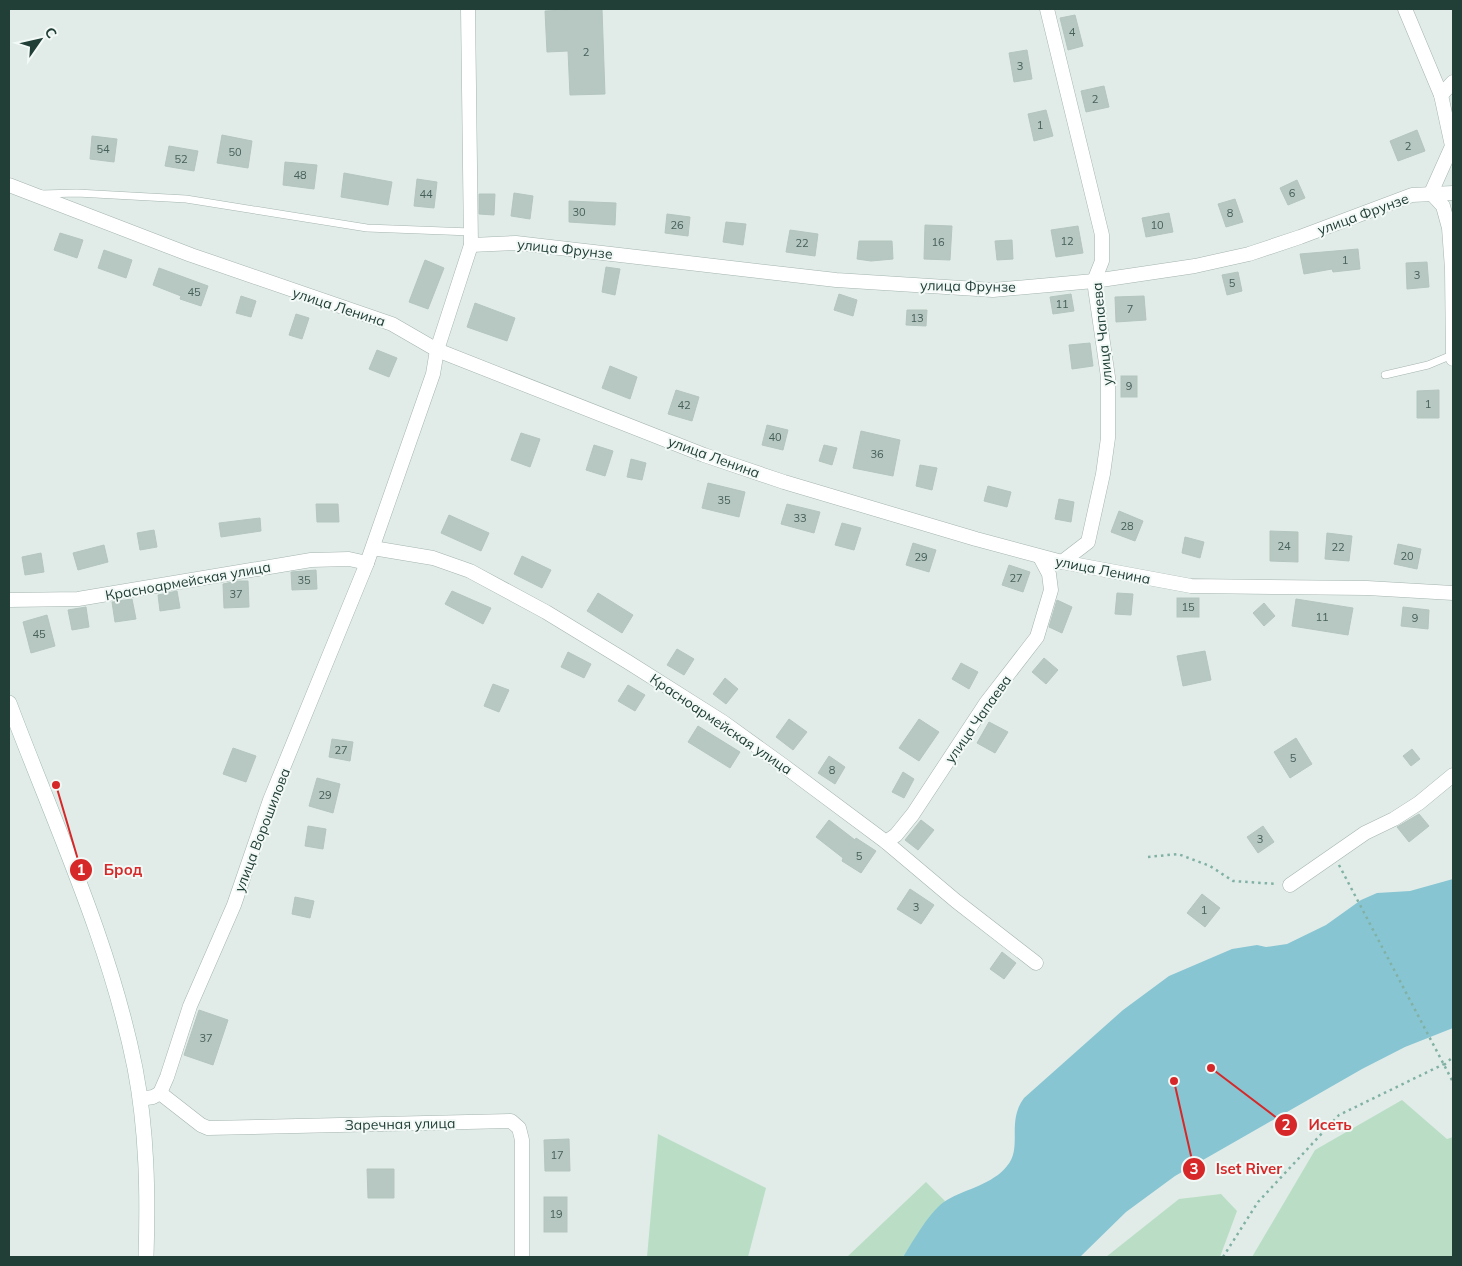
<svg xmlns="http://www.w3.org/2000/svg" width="1462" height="1266" font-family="Mulish,sans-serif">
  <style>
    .green { fill: #b9dec5 }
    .water { fill: #87c5d3 }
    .building { fill: #b7c7c1; stroke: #b4c6bf }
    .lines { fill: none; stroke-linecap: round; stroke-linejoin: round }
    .lane-casing { stroke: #a4b4af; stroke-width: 8 }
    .street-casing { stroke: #a4b4af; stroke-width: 15 }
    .secondary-casing { stroke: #9fb8b0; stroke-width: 16 }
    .path { stroke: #81b1a4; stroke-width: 2.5; stroke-dasharray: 2.5 4; stroke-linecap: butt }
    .lane { stroke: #fff; stroke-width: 7 }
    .street { stroke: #fff; stroke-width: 14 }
    .secondary { stroke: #fff; stroke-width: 15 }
    .labels { text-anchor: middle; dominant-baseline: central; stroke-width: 4; stroke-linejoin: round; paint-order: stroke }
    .number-label { font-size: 11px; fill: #46605a }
    .street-label { font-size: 14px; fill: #213e37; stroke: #f2f9f6 }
    .leader { fill: none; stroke: #d62828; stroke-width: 2 }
    .callout-dot { fill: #d62828; stroke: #f2f9f6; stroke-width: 2 }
    .mark-label { font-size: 15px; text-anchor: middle; font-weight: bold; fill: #fff }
    .callout-label { font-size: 15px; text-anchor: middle; font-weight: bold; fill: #d62828; stroke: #f2f9f6; stroke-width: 4; stroke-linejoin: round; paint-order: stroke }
  </style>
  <rect width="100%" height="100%" fill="#e1ece8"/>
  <g class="green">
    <path d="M1402,1100L1447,1139L1453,1137V1257H1252L1315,1150Z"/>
    <path d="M658,1134L766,1188L748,1257H647Z"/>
    <path d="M926,1182L945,1201L921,1229L903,1257H847Z"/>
    <path d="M1221,1194L1237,1211L1220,1257H1106L1179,1199Z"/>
  </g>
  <path class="water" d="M1453,879V1028L1405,1047L1362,1069L1175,1176L1126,1212L1080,1257H903C914,1240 930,1210 947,1200C966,1189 993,1184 1007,1166C1023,1148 1006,1122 1024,1098L1123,1010L1169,976L1232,949L1257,945L1266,947L1287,944L1326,925L1361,900L1377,893L1410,891Z"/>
  <g class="building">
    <path d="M584,9H602L605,94L570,95L568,51L547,52L545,11Z"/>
    <path d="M1075,15L1083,46L1068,50L1060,18Z"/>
    <path d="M1027,50L1032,79L1014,82L1009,53Z"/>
    <path d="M1104,86L1109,107L1086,112L1081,91Z"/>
    <path d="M1046,110L1053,136L1034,141L1028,114Z"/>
    <path d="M1417,130L1425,151L1398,161L1390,141Z"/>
    <path d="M222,135L252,141L248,168L217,163Z"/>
    <path d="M92,136L117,139L114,162L90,159Z"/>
    <path d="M169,146L198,151L194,171L165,166Z"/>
    <path d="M285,162L317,165L314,189L283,185Z"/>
    <path d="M344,173L392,182L388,205L341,197Z"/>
    <path d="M417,179L437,182L434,208L414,206Z"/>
    <path d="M1297,180L1305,198L1288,205L1280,188Z"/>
    <path d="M514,193L533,196L530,219L511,216Z"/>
    <path d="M479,194H495L494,215L479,214Z"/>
    <path d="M1235,199L1243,222L1226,227L1218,204Z"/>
    <path d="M569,201L616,203L615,225L569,222Z"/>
    <path d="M1169,213L1173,232L1146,237L1142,218Z"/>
    <path d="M667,214L690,217L688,236L665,233Z"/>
    <path d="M726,222L746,224L743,245L723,242Z"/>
    <path d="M925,225L952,226L950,260L924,259Z"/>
    <path d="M1078,226L1083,253L1056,257L1051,230Z"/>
    <path d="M790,230L818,234L815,256L786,252Z"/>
    <path d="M60,233L83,240L77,258L54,250Z"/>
    <path d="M1012,240L1013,259L997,260L995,241Z"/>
    <path d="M859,241H892L893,259L871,261L857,259Z"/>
    <path d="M1358,249L1360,269L1333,272L1332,269L1304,274L1300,254Z"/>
    <path d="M104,250L132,260L126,278L98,268Z"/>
    <path d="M425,260L444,268L428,309L409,302Z"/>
    <path d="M1427,262L1429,287L1407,289L1406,263Z"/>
    <path d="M606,267L620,269L615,295L602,292Z"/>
    <path d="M159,268L208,286L201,306L180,299L181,296L153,285Z"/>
    <path d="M1238,272L1242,291L1227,295L1222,275Z"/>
    <path d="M839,294L857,300L853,316L834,310Z"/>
    <path d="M1071,294L1074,311L1053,314L1050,297Z"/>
    <path d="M241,296L256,301L251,317L236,313Z"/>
    <path d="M1144,296L1146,320L1116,322L1115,297Z"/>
    <path d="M475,303L515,318L507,341L467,327Z"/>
    <path d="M907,310H927L926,326L906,325Z"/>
    <path d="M296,314L309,318L302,339L289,335Z"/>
    <path d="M1090,343L1093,366L1072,369L1069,345Z"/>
    <path d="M377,350L397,358L389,377L369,369Z"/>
    <path d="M610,366L637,377L630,399L602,388Z"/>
    <rect x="1121" y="376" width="16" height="21"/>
    <path d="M676,390L699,397L692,421L668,414Z"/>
    <path d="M1439,390V418H1417V391Z"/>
    <path d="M767,425L788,430L783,450L762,445Z"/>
    <path d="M861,431L900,440L893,476L853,468Z"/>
    <path d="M521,433L540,439L530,467L511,460Z"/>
    <path d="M594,445L613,451L605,476L586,470Z"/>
    <path d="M824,445L837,448L832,465L819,461Z"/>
    <path d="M631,459L646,463L642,480L627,477Z"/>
    <path d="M920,465L937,468L932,490L916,486Z"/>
    <path d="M708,483L745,492L739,517L702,508Z"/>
    <path d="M988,486L1011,492L1007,507L984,501Z"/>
    <path d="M1059,499L1074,502L1071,522L1055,519Z"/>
    <path d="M316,504H338L339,522H317Z"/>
    <path d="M787,504L820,512L814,533L781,524Z"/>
    <path d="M1119,511L1143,521L1135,541L1111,532Z"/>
    <path d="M449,515L489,533L481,551L441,533Z"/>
    <path d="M260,518L261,531L221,537L219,523Z"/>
    <path d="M842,523L861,528L854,550L835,545Z"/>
    <path d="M154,530L157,547L140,550L137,533Z"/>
    <path d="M1270,531L1298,532V562L1270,561Z"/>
    <path d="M1327,533L1352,536L1349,561L1325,559Z"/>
    <path d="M1185,537L1204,542L1200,558L1182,553Z"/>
    <path d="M913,543L936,550L929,572L906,565Z"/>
    <path d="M1398,544L1421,549L1417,569L1394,564Z"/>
    <path d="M104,545L108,562L78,570L73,553Z"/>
    <path d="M41,553L44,572L25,575L22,557Z"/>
    <path d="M522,556L551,570L542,588L514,574Z"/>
    <path d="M1009,565L1030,572L1023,592L1002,585Z"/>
    <path d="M316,570L317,589L292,590L291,572Z"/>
    <path d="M237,581H248L249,607L224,608L223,584Z"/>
    <path d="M177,591L180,608L160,611L158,595Z"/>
    <path d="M452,591L491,608L483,624L445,604Z"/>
    <path d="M598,593L633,615L622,633L587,611Z"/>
    <path d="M1117,593L1133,594L1131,615L1115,614Z"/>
    <rect x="1177" y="598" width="22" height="19"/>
    <path d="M132,599L136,619L115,622L112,602Z"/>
    <path d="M1296,599L1353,608L1348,635L1292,626Z"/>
    <path d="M1057,600L1072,607L1062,633L1049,627Z"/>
    <path d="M1264,603L1275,616L1264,626L1253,613Z"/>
    <path d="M86,607L89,627L72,630L68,610Z"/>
    <path d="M1403,607L1429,610L1428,629L1401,626Z"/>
    <path d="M47,615L55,646L31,653L23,622Z"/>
    <path d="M677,649L694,659L684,675L667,665Z"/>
    <path d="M1205,651L1211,680L1183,686L1177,656Z"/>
    <path d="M568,652L591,664L584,678L561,667Z"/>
    <path d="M1044,658L1058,670L1046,684L1032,672Z"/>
    <path d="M961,663L978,672L969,689L952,679Z"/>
    <path d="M725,678L738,689L726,704L713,694Z"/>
    <path d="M493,684L509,690L499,712L484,706Z"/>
    <path d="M628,685L645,695L635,711L618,701Z"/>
    <path d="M789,719L807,732L793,750L776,737Z"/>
    <path d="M919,719L939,732L919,761L899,748Z"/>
    <path d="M989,722L1008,732L995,753L977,743Z"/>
    <path d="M698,726L740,752L730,768L688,742Z"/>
    <path d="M1296,738L1312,764L1290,778L1274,752Z"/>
    <path d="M332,739L353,742L350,761L329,757Z"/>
    <path d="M233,748L256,756L246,782L223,774Z"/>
    <path d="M1412,749L1420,759L1411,766L1403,756Z"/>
    <path d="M829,756L845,767L835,784L818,773Z"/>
    <path d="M903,772L914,779L904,798L892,792Z"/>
    <path d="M317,778L340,784L333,813L309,806Z"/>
    <path d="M1419,814L1429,826L1409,842L1397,827Z"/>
    <path d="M829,820L855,840L856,838L876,851L861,873L842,861L843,858L816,837Z"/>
    <path d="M921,820L934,830L918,850L905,840Z"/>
    <path d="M308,826L326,829L323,849L305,846Z"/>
    <path d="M1263,826L1274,842L1258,853L1247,837Z"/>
    <path d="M910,889L934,905L921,924L897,909Z"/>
    <path d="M1202,894L1220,908L1205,927L1187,913Z"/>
    <path d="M295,897L314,901L310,918L292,914Z"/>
    <path d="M1002,952L1016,963L1004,979L990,969Z"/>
    <path d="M199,1010L228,1020L213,1065L184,1055Z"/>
    <path d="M569,1139L570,1171H545L544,1140Z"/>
    <path d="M367,1169H394V1198H368Z"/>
    <rect x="544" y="1197" width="23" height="35"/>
  </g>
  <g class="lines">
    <defs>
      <g id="lane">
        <path d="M42,194L77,193L186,199L367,228L471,232"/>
        <path d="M1385,375L1428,365L1452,355"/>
      </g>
      <g id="street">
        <path d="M1047,9L1102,235V261L1094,281L1108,377V438L1103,474L1088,542L1062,562"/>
        <path d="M1405,9L1441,95L1452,146L1431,193L1443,206L1449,228L1452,269L1453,359"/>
        <path d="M1441,95L1453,82"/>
        <path d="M9,185L191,255L392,324L437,350L704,455L784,482L976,539L1062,562L1191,586L1367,588L1453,593"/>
        <path d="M471,245L516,243L836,280L993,290L1094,281L1195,266L1249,254L1300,237L1412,195L1453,193"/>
        <path d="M373,548L433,558L470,571L546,612L628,662L723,722L784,766L886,842L956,901L1036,963"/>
        <path d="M9,600L78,599L311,560L349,559L367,563"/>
        <path d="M886,842L896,835L913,814L986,703L1037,637L1051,590L1049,574L1040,557"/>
        <path d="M1290,885L1365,833L1394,819L1419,803L1453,775"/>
        <path d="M160,1093L201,1125L208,1128L511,1121L519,1128L522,1140V1257"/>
        <path d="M140,1099L153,1097L160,1093L167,1077L190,1006L234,905L270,800L367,563L433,374L437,350L471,245L468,9"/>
      </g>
      <path id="secondary" d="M9,703C54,823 110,942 135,1068C147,1131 148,1194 146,1257"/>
    </defs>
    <use href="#lane" class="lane-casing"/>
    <use href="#street" class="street-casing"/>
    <use href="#secondary" class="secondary-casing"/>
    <g class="path">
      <path d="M1148,857L1178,854L1210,866L1233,881L1277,884"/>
      <path d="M1339,865L1453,1082"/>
      <path d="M1444,1065L1453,1057"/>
      <path d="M1223,1257L1258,1202L1339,1115L1444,1064"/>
    </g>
    <use href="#lane" class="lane"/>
    <use href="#street" class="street"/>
    <use href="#secondary" class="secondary"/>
  </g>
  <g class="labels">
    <g class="number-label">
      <text x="1072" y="32">4</text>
      <text x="586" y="52">2</text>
      <text x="1020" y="66">3</text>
      <text x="1095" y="99">2</text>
      <text x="1040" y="125">1</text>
      <text x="1408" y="146">2</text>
      <text x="103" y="149">54</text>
      <text x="235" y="152">50</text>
      <text x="181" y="159">52</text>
      <text x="300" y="175">48</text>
      <text x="1292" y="193">6</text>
      <text x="426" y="194">44</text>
      <text x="579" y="212">30</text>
      <text x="1230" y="213">8</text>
      <text x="677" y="225">26</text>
      <text x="1157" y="225">10</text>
      <text x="1067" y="241">12</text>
      <text x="938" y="242">16</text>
      <text x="802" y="243">22</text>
      <text x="1345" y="260">1</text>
      <text x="1417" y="275">3</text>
      <text x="1232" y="283">5</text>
      <text x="194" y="292">45</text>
      <text x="1062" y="304">11</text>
      <text x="1130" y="309">7</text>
      <text x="917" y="318">13</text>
      <text x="1129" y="386">9</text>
      <text x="1428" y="404">1</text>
      <text x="684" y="405">42</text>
      <text x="775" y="437">40</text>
      <text x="877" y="454">36</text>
      <text x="724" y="500">35</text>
      <text x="800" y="518">33</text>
      <text x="1127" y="526">28</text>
      <text x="1284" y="546">24</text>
      <text x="1338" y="547">22</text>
      <text x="1407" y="556">20</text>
      <text x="921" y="557">29</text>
      <text x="1016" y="578">27</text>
      <text x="304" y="580">35</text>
      <text x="236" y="594">37</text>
      <text x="1188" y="607">15</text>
      <text x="1322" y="617">11</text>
      <text x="1415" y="618">9</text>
      <text x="39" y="634">45</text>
      <text x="341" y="750">27</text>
      <text x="1293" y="758">5</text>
      <text x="832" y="770">8</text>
      <text x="325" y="795">29</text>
      <text x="1260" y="839">3</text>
      <text x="859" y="856">5</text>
      <text x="916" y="907">3</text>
      <text x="1204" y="910">1</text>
      <text x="206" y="1038">37</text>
      <text x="557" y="1155">17</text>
      <text x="556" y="1214">19</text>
    </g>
    <g class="street-label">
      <text transform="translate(1363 214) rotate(-20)">улица Фрунзе</text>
      <text transform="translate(565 249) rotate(6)">улица Фрунзе</text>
      <text transform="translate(968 286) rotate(1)">улица Фрунзе</text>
      <text transform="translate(339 307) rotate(18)">улица Ленина</text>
      <text transform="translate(1102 334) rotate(-96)">улица Чапаева</text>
      <text transform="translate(714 457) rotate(20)">улица Ленина</text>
      <text transform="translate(1103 570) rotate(11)">улица Ленина</text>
      <text transform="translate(188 581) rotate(-10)">Красноармейская улица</text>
      <text transform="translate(978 719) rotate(-55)">улица Чапаева</text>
      <text transform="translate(721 724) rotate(34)">Красноармейская улица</text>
      <text transform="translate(262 830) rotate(-69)">улица Ворошилова</text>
      <text transform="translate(400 1124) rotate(-1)">Заречная улица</text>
    </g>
  </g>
  <path class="leader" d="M56 785L81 870M1211 1068L1286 1125M1174 1081L1194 1169"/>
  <g class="callout-dot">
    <circle cx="56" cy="785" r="5"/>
    <circle cx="1211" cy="1068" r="5"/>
    <circle cx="1174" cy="1081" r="5"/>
    <circle cx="81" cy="870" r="12"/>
    <circle cx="1286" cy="1125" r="12"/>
    <circle cx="1194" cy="1169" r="12"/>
  </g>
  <g class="mark-label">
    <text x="81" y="875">1</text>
    <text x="1286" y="1130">2</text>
    <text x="1194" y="1174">3</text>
  </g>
  <g class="callout-label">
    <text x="123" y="875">Брод</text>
    <text x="1330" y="1130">Исеть</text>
    <text x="1249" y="1174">Iset River</text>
  </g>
  <rect width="1462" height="1266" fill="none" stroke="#213e37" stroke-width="20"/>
  <g transform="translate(40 40) rotate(56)" stroke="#f2f9f6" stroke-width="4" paint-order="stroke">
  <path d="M0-4L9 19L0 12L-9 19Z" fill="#213e37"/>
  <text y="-8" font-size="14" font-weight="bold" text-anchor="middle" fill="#213e37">С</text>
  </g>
</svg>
